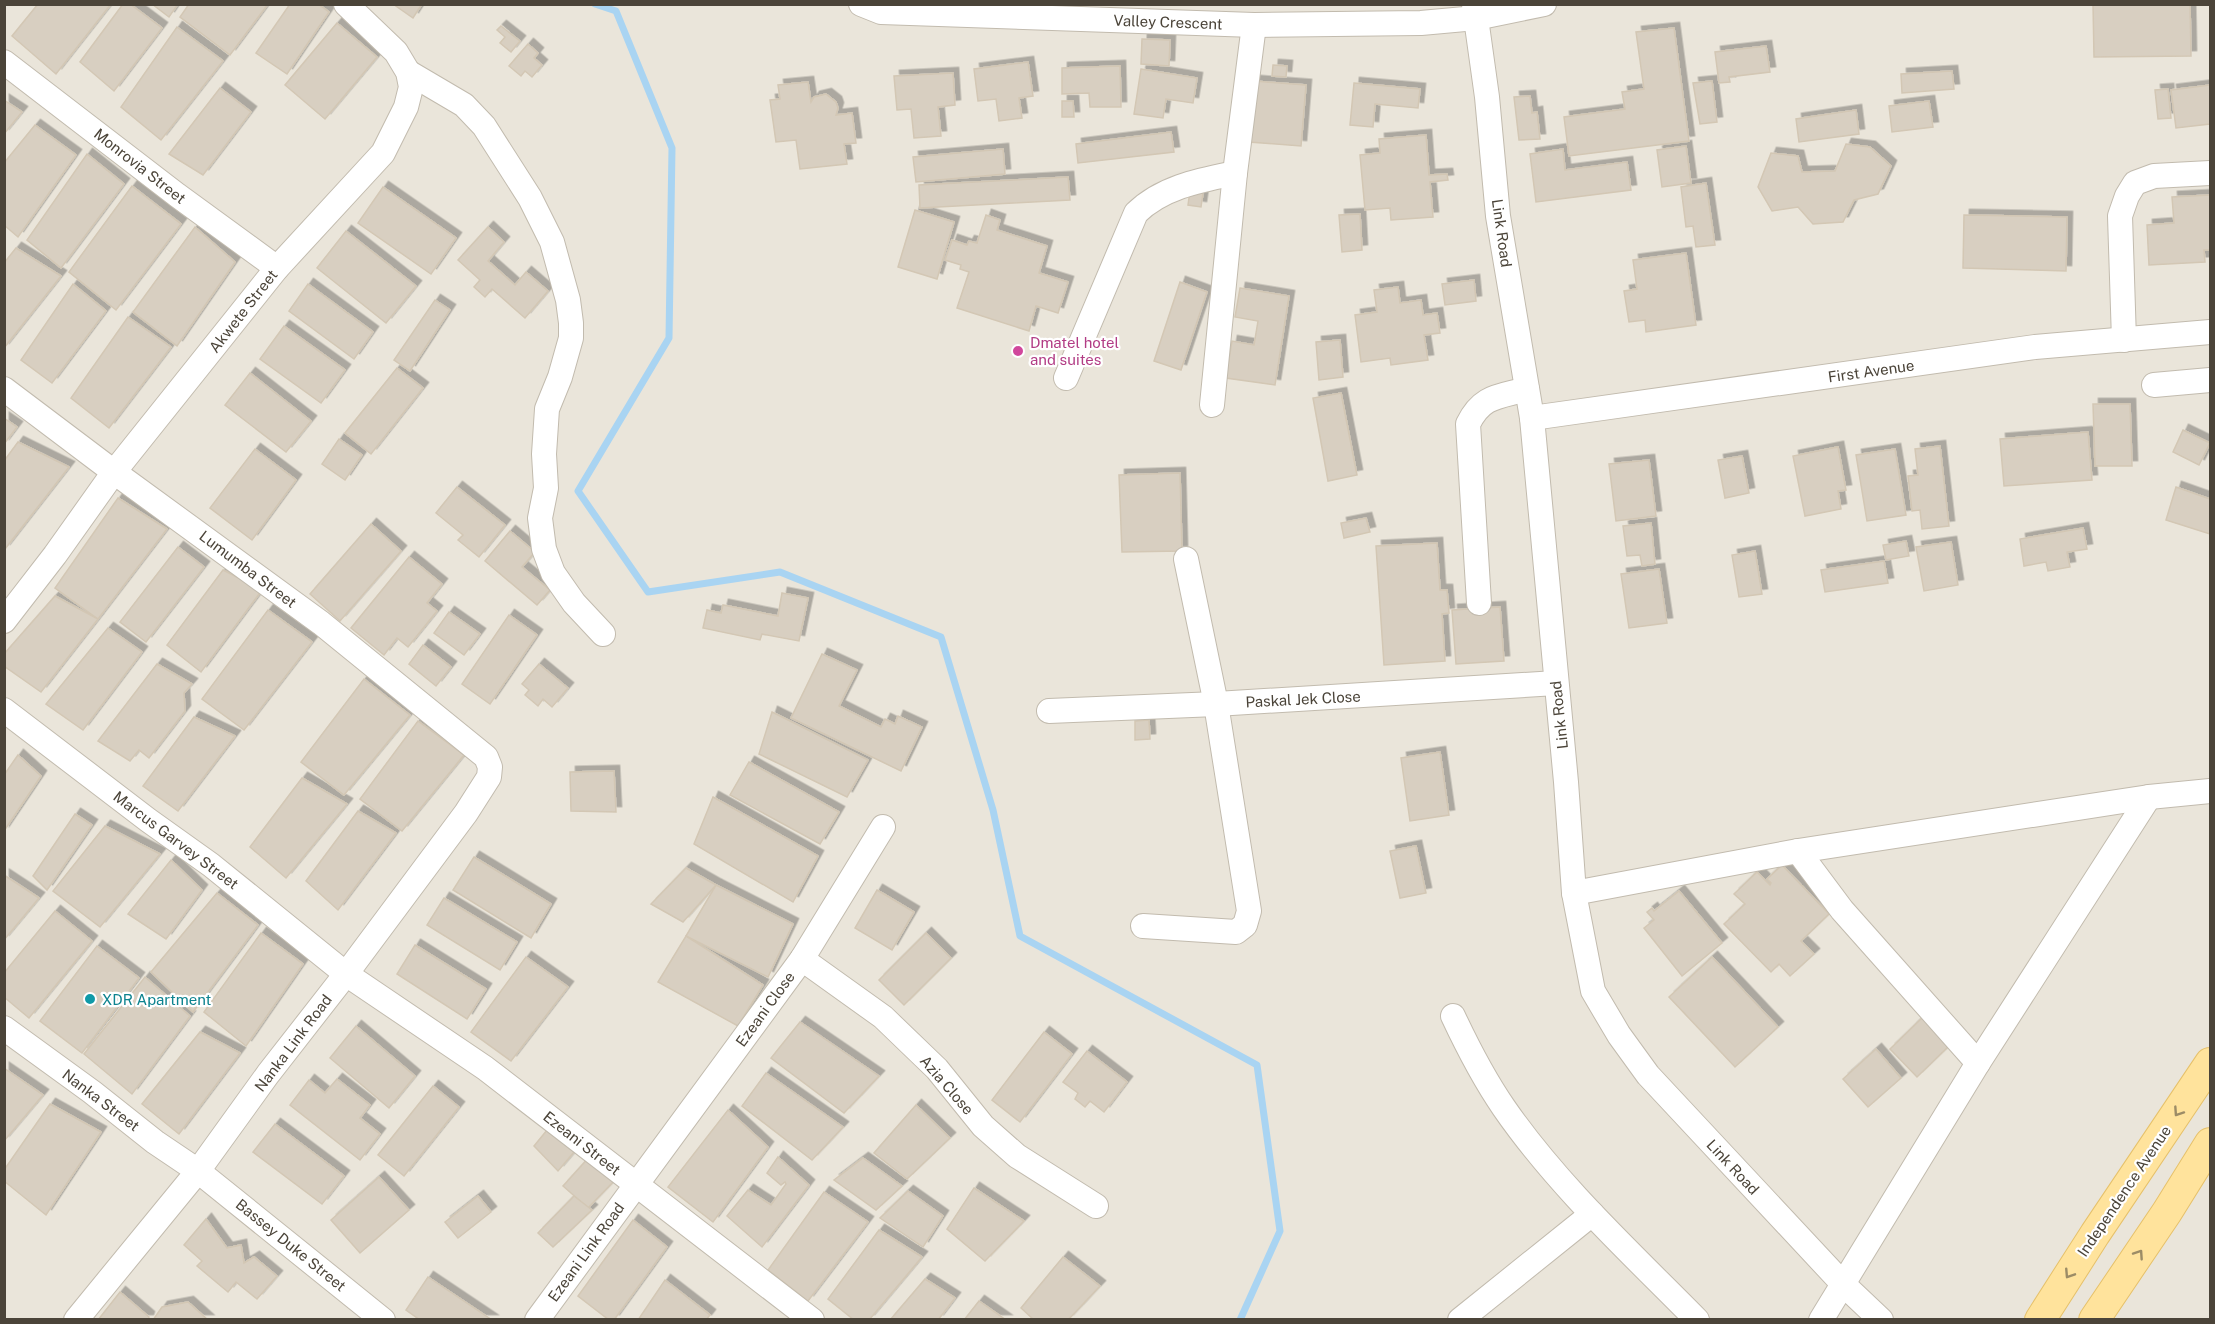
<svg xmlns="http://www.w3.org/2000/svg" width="2215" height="1324" font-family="'Public Sans',sans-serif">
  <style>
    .residential { fill: #eae5da }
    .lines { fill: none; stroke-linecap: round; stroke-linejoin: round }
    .stream { stroke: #a9d4f2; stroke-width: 7 }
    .building { fill: #d8cfc1; stroke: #d3c7b4; stroke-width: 1.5; filter: url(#shadow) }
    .minor-casing { stroke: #c2bbae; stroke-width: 26 }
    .major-casing { stroke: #e6c16a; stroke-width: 32 }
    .minor { stroke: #fff; stroke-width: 24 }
    .major { stroke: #ffe39c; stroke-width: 30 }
    .oneway { stroke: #9c8c66 }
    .hotel-dot { fill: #d1479c; stroke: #fff; stroke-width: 2 }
    .culture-dot { fill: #0f9aa8; stroke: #fff; stroke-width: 2 }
    .labels { text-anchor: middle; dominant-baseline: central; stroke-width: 4.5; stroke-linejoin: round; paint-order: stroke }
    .street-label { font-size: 15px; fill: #4b4439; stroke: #fff }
    .hotel-label { font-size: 15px; fill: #b23c85; stroke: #fff; text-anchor: start }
    .culture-label { font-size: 15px; fill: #0d838f; stroke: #fff; text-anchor: start }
  </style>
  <defs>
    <filter id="shadow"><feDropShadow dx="5.5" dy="-5.5" stdDeviation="0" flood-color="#0004"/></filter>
  </defs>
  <rect width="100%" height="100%" fill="#f6f3ec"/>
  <rect class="residential" x="5" y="5" width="2205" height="1314"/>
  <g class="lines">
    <path class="stream" d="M595,4L616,11L672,148L669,338L578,491L648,592L780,572L941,637L993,810L1020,936L1257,1065L1280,1231L1240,1320"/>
  </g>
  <g class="building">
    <path d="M38,4H111L56,74L12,36Z"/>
    <path d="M123,4H130L162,28L114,91L80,62Z"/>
    <path d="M152,4H178L169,17Z"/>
    <path d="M189,4H268L230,55L180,17Z"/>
    <path d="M290,4H318L329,12L287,74L256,53Z"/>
    <path d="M393,4H422L413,18Z"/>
    <path d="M2093,4H2190L2191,56L2094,57Z"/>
    <path d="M337,23L377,57L325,119L285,85Z"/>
    <path d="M501,26L520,41L511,52L500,43L505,37L497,30Z"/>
    <path d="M177,27L223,61L161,140L121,107Z"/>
    <path d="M1674,28L1689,141L1569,156L1564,117L1625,109L1622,92L1644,89L1636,32Z"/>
    <path d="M1142,39L1170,40L1169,66L1141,64Z"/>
    <path d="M528,44L538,53L534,58L542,65L532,77L525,71L521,76L509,66Z"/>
    <path d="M1766,46L1770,72L1729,77L1730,82L1719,83L1715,52Z"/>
    <path d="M1028,62L1033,96L1019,98L1022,118L999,121L996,99L978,101L974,69Z"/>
    <path d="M1273,65L1287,66L1286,77L1272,76Z"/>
    <path d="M1120,66L1121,107H1090L1089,93L1062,94V68Z"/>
    <path d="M1141,69L1197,78L1193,103L1166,99L1163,118L1134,114Z"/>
    <path d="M1952,71L1954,89L1902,93L1901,74Z"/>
    <path d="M953,73L955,105L938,107L941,136L914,138L911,109L897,110L894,76Z"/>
    <path d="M1254,81L1306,85L1301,146L1249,142Z"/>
    <path d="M1712,81L1717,122L1700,124L1693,83Z"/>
    <path d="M808,82L811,102L814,97L826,94L836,102L838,108L836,115L852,113L856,143L844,144L847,164L800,169L796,140L776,142L770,100L780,99L778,85Z"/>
    <path d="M1354,83L1420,89L1418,108L1375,104L1373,127L1350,125Z"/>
    <path d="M2210,85V124L2176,128L2171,90Z"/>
    <path d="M220,88L251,112L203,175L169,154Z"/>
    <path d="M2168,89L2171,118L2158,119L2155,90Z"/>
    <path d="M1530,96L1532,113L1537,112L1540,139L1519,140L1514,97Z"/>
    <path d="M4,100L22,112L4,134Z"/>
    <path d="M1062,101H1073L1074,117H1062Z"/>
    <path d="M1929,101L1933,127L1892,132L1889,106Z"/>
    <path d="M1856,110L1859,134L1799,142L1796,119Z"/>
    <path d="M35,125L76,155L18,237L4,225V163Z"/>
    <path d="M1171,132L1174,152L1078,163L1076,144Z"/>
    <path d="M1426,135L1429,175L1447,174L1448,180L1430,182L1433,217L1391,220L1390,208L1365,210L1360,155L1380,153L1379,139Z"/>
    <path d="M1846,144L1870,147L1891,166L1878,194L1854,200L1843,222L1813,224L1798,207L1772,211L1758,187L1771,153L1798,156L1802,172L1835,171Z"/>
    <path d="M1686,146L1691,183L1662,187L1657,150Z"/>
    <path d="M1003,149L1005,174L916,182L913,157Z"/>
    <path d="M1563,149L1565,170L1627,162L1631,190L1536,202L1530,154Z"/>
    <path d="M87,154L124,184L61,268L27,240Z"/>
    <path d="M1068,177L1070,200L920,208L919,185Z"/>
    <path d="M1706,183L1715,245L1696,247L1693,226L1686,227L1681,187Z"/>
    <path d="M132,186L181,224L116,310L69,272Z"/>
    <path d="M383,187L456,238L431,274L358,223Z"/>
    <path d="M1190,191L1203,193L1201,207L1188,205Z"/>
    <path d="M2210,195V250H2204L2205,262L2149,265L2147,225L2174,223L2172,197Z"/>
    <path d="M915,210L954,222L937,279L898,267Z"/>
    <path d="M1360,214L1362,250L1342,252L1339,215Z"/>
    <path d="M986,215L1000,220L997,230L1047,246L1039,273L1068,282L1058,313L1036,306L1029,331L957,308L969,272L960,269L961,265L945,260L952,240L967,245L969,241L977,243Z"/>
    <path d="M1964,215L2067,217L2066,271L1963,268Z"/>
    <path d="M195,227L235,262L177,346L133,312Z"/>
    <path d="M488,227L504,242L488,261L515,285L526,272L548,291L525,318L492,289L485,297L474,287L480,280L458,260Z"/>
    <path d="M346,231L416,286L386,323L317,268Z"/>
    <path d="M16,248L61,276L4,348V263Z"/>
    <path d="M1686,253L1696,325L1646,332L1645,320L1629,322L1624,291L1637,289L1633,260Z"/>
    <path d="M1474,280L1476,301L1445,305L1442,284Z"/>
    <path d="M1180,282L1207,292L1181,370L1154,361Z"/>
    <path d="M73,284L106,311L52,383L21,360Z"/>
    <path d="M308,284L373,332L354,359L289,311Z"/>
    <path d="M1398,287L1400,303L1421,300L1423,315L1437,313L1440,333L1424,335L1428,360L1391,365L1390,358L1361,362L1355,315L1377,312L1374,290Z"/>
    <path d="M1240,288L1289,296L1275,385L1226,378L1232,341L1254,345L1258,321L1235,317Z"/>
    <path d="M435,300L450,310L410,371L394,360Z"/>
    <path d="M128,317L171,347L109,428L71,398Z"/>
    <path d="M284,326L345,370L321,403L260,359Z"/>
    <path d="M1340,340L1343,377L1319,380L1316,342Z"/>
    <path d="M397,368L423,388L371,454L345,433Z"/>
    <path d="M250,373L311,421L286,452L225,405Z"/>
    <path d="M1341,393L1357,475L1328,481L1313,398Z"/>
    <path d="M2093,404H2130L2132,466H2095Z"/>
    <path d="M4,418L17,427L4,444Z"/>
    <path d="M2183,430L2210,443L2199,465L2173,452Z"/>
    <path d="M2088,432L2092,480L2004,486L2000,439Z"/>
    <path d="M339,439L362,455L345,480L322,464Z"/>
    <path d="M18,442L69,467L5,549L4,461Z"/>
    <path d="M1940,446L1949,526L1922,529L1920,510L1912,511L1908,476L1918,475L1915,449Z"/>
    <path d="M1838,447L1846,490L1838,491L1841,509L1805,516L1793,456Z"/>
    <path d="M255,449L296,480L252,540L210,508Z"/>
    <path d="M1895,449L1906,515L1867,521L1856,455Z"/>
    <path d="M1742,456L1749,493L1725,498L1718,460Z"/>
    <path d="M1649,460L1656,516L1616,521L1609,464Z"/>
    <path d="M1180,473L1182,551L1122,552L1119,475Z"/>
    <path d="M457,487L505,525L479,557L458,540L463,535L436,513Z"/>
    <path d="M2176,487L2210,499V534L2166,520Z"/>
    <path d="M118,498L167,529L98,619L55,588Z"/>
    <path d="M1366,518L1370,532L1344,538L1341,523Z"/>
    <path d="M1651,523L1655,564L1642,566L1640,555L1627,556L1623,526Z"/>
    <path d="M371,524L401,551L340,621L310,594Z"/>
    <path d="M2083,528L2087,549L2067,552L2070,567L2048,571L2046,562L2024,566L2020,539Z"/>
    <path d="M510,531L535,552L522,567L550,590L537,605L485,561Z"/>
    <path d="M1906,541L1909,556L1886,560L1883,545Z"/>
    <path d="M1951,542L1958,585L1924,591L1916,547Z"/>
    <path d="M1437,543L1440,590H1447L1449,613L1442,614L1445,661L1384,665L1376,546Z"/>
    <path d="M178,547L204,567L146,642L120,622Z"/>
    <path d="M1755,551L1762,594L1739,597L1732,555Z"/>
    <path d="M409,557L442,584L427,603L437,611L408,647L397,638L384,655L351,628Z"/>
    <path d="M1884,561L1888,583L1825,592L1821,570Z"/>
    <path d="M1659,569L1667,623L1629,628L1621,574Z"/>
    <path d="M223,570L262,590L201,672L167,645Z"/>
    <path d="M782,593L808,598L799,641L762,634L760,640L703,628L707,610L721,613L723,605L778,616Z"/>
    <path d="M55,596L98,619L41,692L4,666V654Z"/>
    <path d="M1500,607L1504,661L1456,664L1452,610Z"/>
    <path d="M268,610L312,642L244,730L202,699Z"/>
    <path d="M449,612L480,634L464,655L434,633Z"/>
    <path d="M509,615L537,635L490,704L462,684Z"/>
    <path d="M108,628L142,652L83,730L46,704Z"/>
    <path d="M423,645L451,667L436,686L409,664Z"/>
    <path d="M822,654L857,670L839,706L881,727L885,719L895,724L898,716L922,727L901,771L791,718Z"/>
    <path d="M157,664L192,684L184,693L185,711L149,758L139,750L130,761L98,741Z"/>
    <path d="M539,664L568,688L552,707L543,699L538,706L525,695L529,690L522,684Z"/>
    <path d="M364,679L410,715L344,795L301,762Z"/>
    <path d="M772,712L868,760L847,797L759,754Z"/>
    <path d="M194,717L235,736L178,811L143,786Z"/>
    <path d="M1149,720L1150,739L1135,740V721Z"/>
    <path d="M418,721L464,755L402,831L360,799Z"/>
    <path d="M1440,752L1449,815L1410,821L1401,758Z"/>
    <path d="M18,755L41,776L4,831V775Z"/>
    <path d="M749,762L839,812L820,844L730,795Z"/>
    <path d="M614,771L616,812L571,811L570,772Z"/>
    <path d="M302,778L347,804L286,878L250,847Z"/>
    <path d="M713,797L818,856L793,902L694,844Z"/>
    <path d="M358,811L396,833L338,910L306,881Z"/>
    <path d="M75,814L92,825L47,890L33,876Z"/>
    <path d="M105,826L160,854L100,927L53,891Z"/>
    <path d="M1416,846L1426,893L1400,898L1390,851Z"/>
    <path d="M474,857L551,904L531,938L453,890Z"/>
    <path d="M171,860L202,890L166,939L128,914Z"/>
    <path d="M1782,865L1829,914L1801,941L1814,954L1790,976L1779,964L1771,972L1724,924L1745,904L1734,894L1757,872L1770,885L1771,883L1767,879Z"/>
    <path d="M686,868L716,885L683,922L651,904Z"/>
    <path d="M4,875L39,898L4,940Z"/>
    <path d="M716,885L793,924L768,977L686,936Z"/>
    <path d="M877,890L914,912L892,950L855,928Z"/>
    <path d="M1679,891L1722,943L1682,976L1644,928L1654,920L1647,912L1652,908L1654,911Z"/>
    <path d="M217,893L258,925L193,1012L151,972Z"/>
    <path d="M444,898L517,942L500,970L427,925Z"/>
    <path d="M55,911L92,941L29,1018L4,997V973Z"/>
    <path d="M261,933L303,964L246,1046L204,1012Z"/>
    <path d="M926,933L951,958L904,1005L879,980Z"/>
    <path d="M686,936L763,985L738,1026L658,982Z"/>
    <path d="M415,945L486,989L467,1019L397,974Z"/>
    <path d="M97,946L139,978L82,1053L40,1021Z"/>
    <path d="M526,957L568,987L511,1061L471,1032Z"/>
    <path d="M1712,957L1778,1027L1735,1067L1669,997Z"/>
    <path d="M145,977L190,1016L132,1094L84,1054Z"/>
    <path d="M1922,1018L1949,1046L1917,1077L1890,1049Z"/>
    <path d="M800,1022L879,1076L844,1113L771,1058Z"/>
    <path d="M356,1026L415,1076L389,1108L330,1058Z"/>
    <path d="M200,1032L240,1053L179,1134L142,1104Z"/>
    <path d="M1044,1032L1072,1054L1020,1122L992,1100Z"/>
    <path d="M1876,1049L1901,1078L1868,1107L1843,1079Z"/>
    <path d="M1087,1051L1127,1082L1104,1112L1090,1101L1085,1107L1075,1099L1078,1093L1063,1082Z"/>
    <path d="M4,1068L43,1095L4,1141Z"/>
    <path d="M766,1073L843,1127L812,1160L742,1106Z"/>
    <path d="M337,1079L370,1105L360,1118L380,1134L360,1160L290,1105L309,1080L325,1093Z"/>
    <path d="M433,1086L459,1107L404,1176L378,1155Z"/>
    <path d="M50,1104L101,1132L46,1215L4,1181V1170Z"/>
    <path d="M916,1105L950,1138L907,1179L874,1153Z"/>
    <path d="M728,1110L768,1147L713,1222L668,1187Z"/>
    <path d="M275,1124L344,1176L322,1204L253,1152Z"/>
    <path d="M552,1124L580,1145L558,1171L534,1146Z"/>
    <path d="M591,1155L617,1178L588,1208L563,1186Z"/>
    <path d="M778,1157L809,1185L762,1247L727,1216L748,1190L771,1205L786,1184L785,1182L781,1185L767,1173Z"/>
    <path d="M863,1158L902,1186L876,1210L834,1180Z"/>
    <path d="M379,1177L409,1210L360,1253L331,1220Z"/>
    <path d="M974,1188L1024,1221L985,1261L947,1229Z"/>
    <path d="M908,1191L943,1216L923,1247L880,1218Z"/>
    <path d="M824,1192L868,1222L808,1301L768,1270Z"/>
    <path d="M478,1196L491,1212L458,1238L445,1222Z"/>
    <path d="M574,1196L592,1210L553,1247L538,1233Z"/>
    <path d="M206,1219L227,1248L241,1245L244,1263L254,1257L277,1276L257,1299L236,1282L228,1292L197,1266L202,1261L184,1245Z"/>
    <path d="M633,1220L667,1247L614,1320H609L578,1296Z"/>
    <path d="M879,1230L922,1257L869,1320H854L828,1299Z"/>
    <path d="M1063,1257L1100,1286L1068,1320H1034L1021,1308Z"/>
    <path d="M428,1277L492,1320H420L406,1310Z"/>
    <path d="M925,1279L955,1298L938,1320H890Z"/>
    <path d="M665,1280L710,1315L706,1320H638Z"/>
    <path d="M120,1292L149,1317L148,1320H98Z"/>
    <path d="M979,1301L1006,1320H964Z"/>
    <path d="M188,1302L208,1320H153L162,1307Z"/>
  </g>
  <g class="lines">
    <defs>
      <g id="minor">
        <path d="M861,4L881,12L1254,25L1421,23L1476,18L1544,4"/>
        <path d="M1474,4L1487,97L1498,216L1532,418L1566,782L1574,893L1593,991L1619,1035L1648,1075L1844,1285L1881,1320"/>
        <path d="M4,62L177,195L277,268"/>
        <path d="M408,72L464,105L484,126L530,198L552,242L568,300L571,323V338L560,377L547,409L544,454L546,488L540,518L544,549L553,573L574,603L603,634"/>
        <path d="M2124,340L2120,216L2127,196L2135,183L2154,176L2210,173"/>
        <path d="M1066,378L1136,213C1162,187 1201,180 1235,173"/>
        <path d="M2154,385L2210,380"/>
        <path d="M4,389L114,472L321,623L486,757L490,767L489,777L466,813L346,974L268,1074L198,1171L76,1320"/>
        <path d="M1212,405L1235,173L1254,25"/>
        <path d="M1532,418L2035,347L2210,332"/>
        <path d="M1479,603L1468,424C1482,395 1499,397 1527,389"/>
        <path d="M4,621L55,555L114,472L277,268L383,153L406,107L411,87L408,72L396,52L346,4"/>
        <path d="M4,710L148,820L211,865L346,974L485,1068L812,1320"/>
        <path d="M1049,711L1216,704L1556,683"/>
        <path d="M1798,851L1842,910L1978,1063"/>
        <path d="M1574,893L1798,851L2149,797L2210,791"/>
        <path d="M1143,926L1236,932L1245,925L1249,911L1216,704L1186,559"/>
        <path d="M802,959L883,1017L937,1069L983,1126L1017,1156L1096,1206"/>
        <path d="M1453,1016C1468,1048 1484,1079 1504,1108C1558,1186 1630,1252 1697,1320"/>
        <path d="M4,1028L92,1092L155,1142L198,1171L383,1320"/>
        <path d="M537,1320L802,959L883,827"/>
        <path d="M1460,1320L1592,1214"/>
        <path d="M1821,1320L1978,1063L2149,797"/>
      </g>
      <g id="major">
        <path d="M2040,1320L2095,1234L2210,1063"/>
        <path d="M2094,1320L2167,1212L2210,1143"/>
      </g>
    </defs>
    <use href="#minor" class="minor-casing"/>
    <use href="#major" class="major-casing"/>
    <use href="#minor" class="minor"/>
    <use href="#major" class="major"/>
  </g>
  <defs><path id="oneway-chevron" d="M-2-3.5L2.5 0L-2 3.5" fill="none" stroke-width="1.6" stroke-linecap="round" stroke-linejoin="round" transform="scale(1.5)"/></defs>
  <g class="oneway">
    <use href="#oneway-chevron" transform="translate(2178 1112) rotate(124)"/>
    <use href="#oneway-chevron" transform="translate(2139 1254) rotate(-56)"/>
    <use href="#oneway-chevron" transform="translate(2069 1274) rotate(123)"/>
  </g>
  <circle class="hotel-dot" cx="1018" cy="351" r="6"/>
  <circle class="culture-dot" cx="90" cy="999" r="6"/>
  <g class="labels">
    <g class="street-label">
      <text transform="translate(1168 22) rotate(2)">Valley Crescent</text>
      <text transform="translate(140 166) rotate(38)">Monrovia Street</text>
      <text transform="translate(1502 233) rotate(82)">Link Road</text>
      <text transform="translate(243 311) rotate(-52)">Akwete Street</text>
      <text transform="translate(1871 371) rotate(-8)">First Avenue</text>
      <text transform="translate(248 569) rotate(37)">Lumumba Street</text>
      <text transform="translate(1303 699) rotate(-3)">Paskal Jek Close</text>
      <text transform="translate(1559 715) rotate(-96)">Link Road</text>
      <text transform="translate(176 840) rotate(37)">Marcus Garvey Street</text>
      <text transform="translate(765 1009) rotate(-54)">Ezeani Close</text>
      <text transform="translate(293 1043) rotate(-53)">Nanka Link Road</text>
      <text transform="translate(947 1085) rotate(49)">Azia Close</text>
      <text transform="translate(101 1100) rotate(37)">Nanka Street</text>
      <text transform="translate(582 1143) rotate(38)">Ezeani Street</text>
      <text transform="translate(1733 1167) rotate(47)">Link Road</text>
      <text transform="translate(2124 1191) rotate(-56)">Independence Avenue</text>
      <text transform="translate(291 1245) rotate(39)">Bassey Duke Street</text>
      <text transform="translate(586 1252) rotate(-54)">Ezeani Link Road</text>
    </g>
    <g class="hotel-label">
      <text x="1030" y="342">Dmatel hotel<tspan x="1030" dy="17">and suites</tspan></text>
    </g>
    <g class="culture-label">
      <text x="102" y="999">XDR Apartment</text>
    </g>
  </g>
  <rect width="2215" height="1324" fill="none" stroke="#4b4439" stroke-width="12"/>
</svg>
